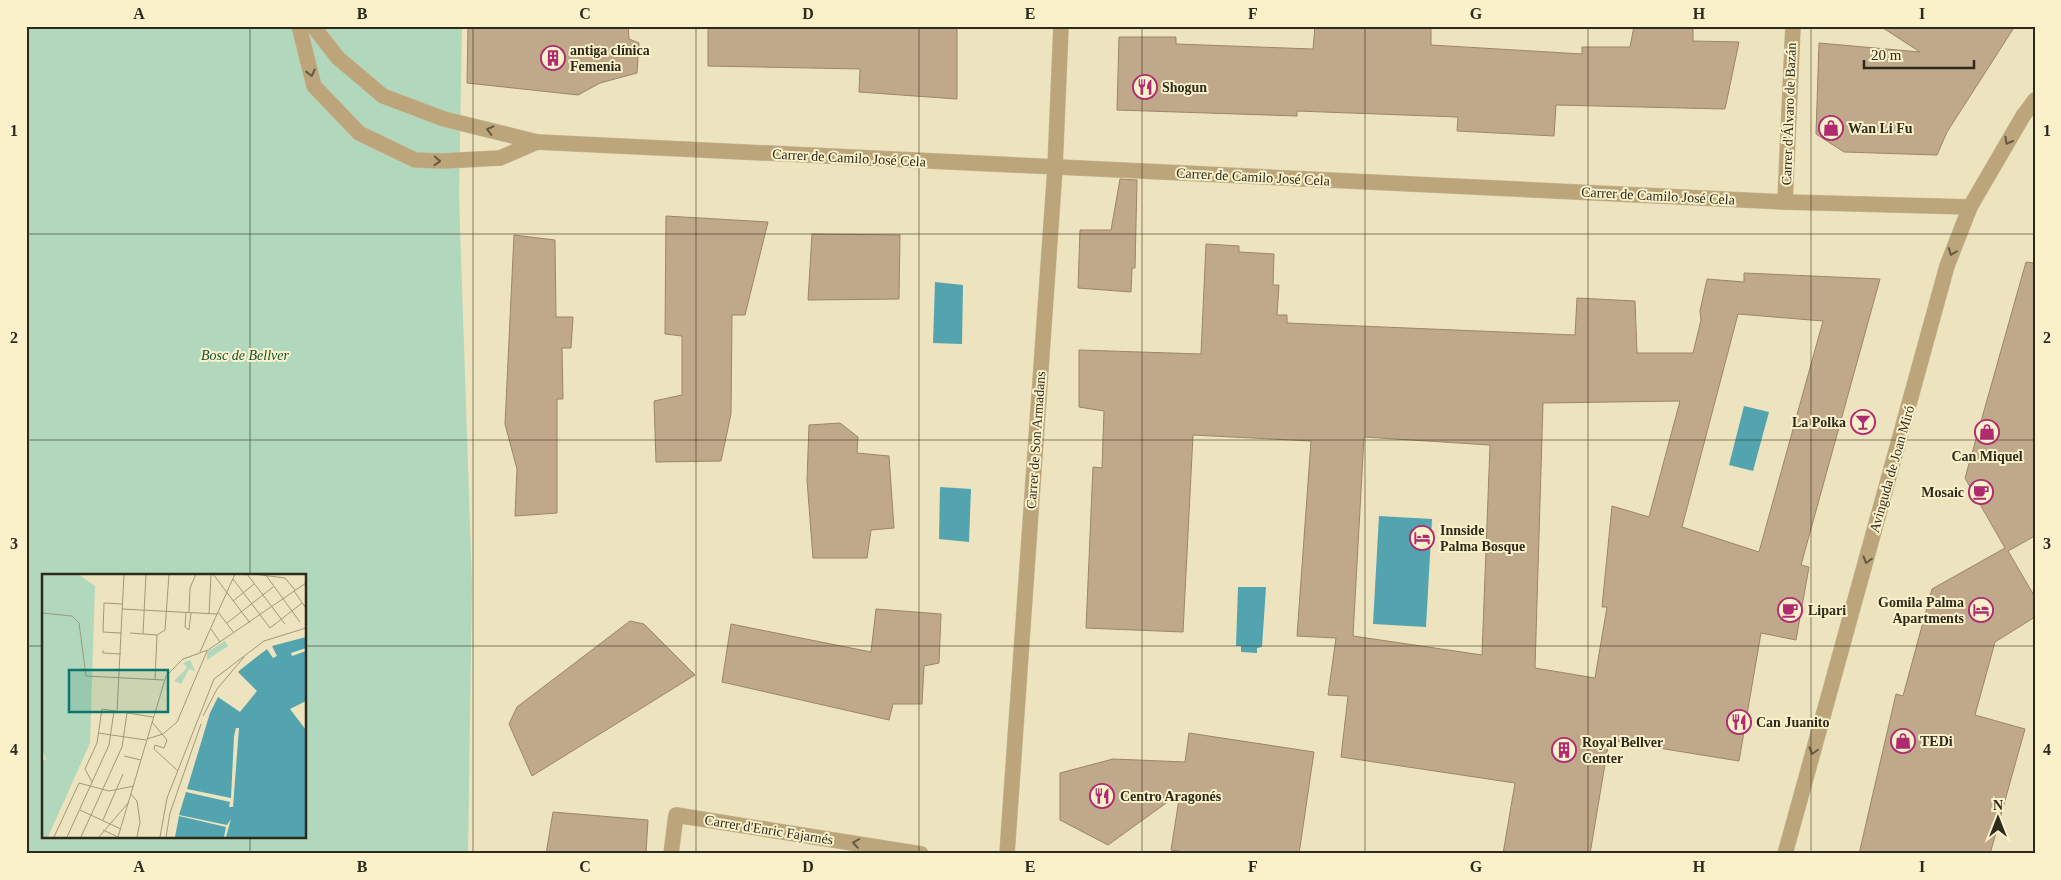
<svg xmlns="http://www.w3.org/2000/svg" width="2061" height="880" font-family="Georgia,serif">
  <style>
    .green { fill: #b1d7bd; fill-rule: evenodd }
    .water { fill: #53a4af }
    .building { fill: #c0a98a; stroke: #9b8668; fill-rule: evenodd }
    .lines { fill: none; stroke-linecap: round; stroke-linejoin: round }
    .minor-casing { stroke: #c7be9e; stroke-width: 16 }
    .minor { stroke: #bca57a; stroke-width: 15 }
    .oneway { stroke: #665b42 }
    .grid { fill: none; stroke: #2d2a1c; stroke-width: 1; stroke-opacity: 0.55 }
    .labels { text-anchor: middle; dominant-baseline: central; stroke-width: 4; stroke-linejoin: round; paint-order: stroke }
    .poi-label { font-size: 14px; font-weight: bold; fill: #2d2a1c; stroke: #faf1cb; text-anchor: start }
    .street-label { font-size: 14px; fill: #2d2a1c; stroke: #faf1cb }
    .park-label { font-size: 14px; font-style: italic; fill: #0f5330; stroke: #faf1cb }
    .inset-road { fill: none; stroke: #a0997d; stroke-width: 1 }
    .view { fill: #0f766e; fill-opacity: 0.15; stroke: #0f766e; stroke-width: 2.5 }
    .inset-edge { fill: none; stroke: #2d2a1c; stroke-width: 2.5 }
    .neatline { fill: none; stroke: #2d2a1c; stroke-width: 2 }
    .grid-label { font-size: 16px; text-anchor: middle; font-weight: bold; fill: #2d2a1c }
  </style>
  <rect width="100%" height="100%" fill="#ede3be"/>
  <path class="green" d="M26,26H462L459,196L472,585L468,854H26ZM44,575H305V836H44Z"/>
  <g class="water">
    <path d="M935,282L963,285L962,344L933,343Z"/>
    <path d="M1744,406L1769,412L1753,471L1729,465Z"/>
    <path d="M940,487L971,489L969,542L939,539Z"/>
    <path d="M1379,516L1432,519L1426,627L1373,624Z"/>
    <path d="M1238,587H1266L1262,647L1257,648V653L1241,652V646H1236Z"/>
  </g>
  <g class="building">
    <path d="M468,26H628L629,39L639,43L637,73L600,83L578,95L467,83Z"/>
    <path d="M708,26H957V99L859,92L860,69L708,66Z"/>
    <path d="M1315,26H1431V45L1582,54V47H1630L1634,26H1693V41L1739,42L1725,109L1556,105L1554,136L1457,131L1458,117L1297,111V116L1117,110L1119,37H1176V44L1313,49Z"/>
    <path d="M1880,26H2015L1947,132L1937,155L1844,152L1816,134L1819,43L1920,52Z"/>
    <path d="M1120,179L1137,180L1135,268H1132L1131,292L1078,288L1080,230H1111Z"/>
    <path d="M666,216L768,222L745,315H732L731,414L721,461L656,462L654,401L682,395V336L665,334Z"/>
    <path d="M812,234L900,235L899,299L808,300Z"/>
    <path d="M514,235L555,240L556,317H573L571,348H562L563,399H557V513L515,516L517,469L505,424Z"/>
    <path d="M1206,244L1239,246V252L1274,254L1273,285H1279L1277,315H1287V323L1575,335L1577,298L1635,301L1637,353H1693L1701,320L1700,311L1707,279L1744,282V273L1880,279L1801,565L1809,567L1796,640L1761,633L1739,761L1609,740L1590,854H1503L1515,783L1341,757L1348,696L1328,695L1336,638L1297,636L1311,441L1193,435L1183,632L1086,628L1093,467L1102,468L1104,411L1079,407V350L1201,354ZM1738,314L1823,321L1759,552L1682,527ZM1680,401L1649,517L1612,506L1602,607H1607L1595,678L1535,668L1543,403ZM1364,437L1490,445L1482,655L1353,636Z"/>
    <path d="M2026,262L2035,263V536L2008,551L2035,597V617L1995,642L1975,715L2025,729L1990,854H1859L1896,694L1903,696L1932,589L2005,548L1965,478Z"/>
    <path d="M840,423L858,437L857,453L889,456L894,528L871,530L867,558H813L807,480L809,425Z"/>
    <path d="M876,609L941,614L939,663L924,666L922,704H893L889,720L722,682L731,624L871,652Z"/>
    <path d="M630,621L644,624L695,675L532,776L509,724L517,707Z"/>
    <path d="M1189,733L1314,752L1299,854H1199L1171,850L1180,793L1108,845L1060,820V773L1113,759L1185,762Z"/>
    <path d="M553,812L648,820L646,854H546Z"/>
  </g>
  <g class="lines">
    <defs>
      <g id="minor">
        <path d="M299,26L314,86L359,133L415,160L442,161L500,158L537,142"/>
        <path d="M313,26L338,58L383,96L444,119L537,142L1785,202L1970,207"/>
        <path d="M1785,202L1793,26"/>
        <path d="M671,854L676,815L921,854"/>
        <path d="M1007,854L1055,168L1061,26"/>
        <path d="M1785,854L1947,266L1970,207L2023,116L2035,100"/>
      </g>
    </defs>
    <use href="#minor" class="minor-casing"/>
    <use href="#minor" class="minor"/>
  </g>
  <defs><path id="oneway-chevron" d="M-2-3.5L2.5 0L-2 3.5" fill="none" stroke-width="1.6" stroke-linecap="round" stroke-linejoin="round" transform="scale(1.25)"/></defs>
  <g class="oneway">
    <use href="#oneway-chevron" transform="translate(311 73) rotate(76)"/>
    <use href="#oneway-chevron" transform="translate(490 130) rotate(-166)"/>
    <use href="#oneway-chevron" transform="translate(2008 141) rotate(120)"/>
    <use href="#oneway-chevron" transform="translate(437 161) rotate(2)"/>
    <use href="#oneway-chevron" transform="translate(1952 252) rotate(111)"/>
    <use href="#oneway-chevron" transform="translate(1867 560) rotate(106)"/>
    <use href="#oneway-chevron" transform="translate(1813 751) rotate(106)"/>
    <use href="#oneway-chevron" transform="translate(856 843) rotate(-171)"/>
  </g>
  <path class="grid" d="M250,26V575M473,26V854M696,26V854M919,26V854M1142,26V854M1365,26V854M1588,26V854M1811,26V854M26,234H2035M26,440H2035M26,646H44M305,646H2035M250,836V854"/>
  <defs>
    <symbol id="building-ring" viewBox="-11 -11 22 22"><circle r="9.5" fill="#faf1cb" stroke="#b02a70" stroke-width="1.5"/><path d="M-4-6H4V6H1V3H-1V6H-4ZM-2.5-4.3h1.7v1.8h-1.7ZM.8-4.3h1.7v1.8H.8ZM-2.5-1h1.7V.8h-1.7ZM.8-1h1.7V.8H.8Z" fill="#b02a70"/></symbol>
    <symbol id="restaurant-ring" viewBox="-11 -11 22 22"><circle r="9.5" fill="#faf1cb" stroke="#b02a70" stroke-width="1.5"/><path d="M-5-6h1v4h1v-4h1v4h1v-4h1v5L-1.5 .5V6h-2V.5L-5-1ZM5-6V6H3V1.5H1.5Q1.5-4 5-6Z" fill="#b02a70"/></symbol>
    <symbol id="shop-ring" viewBox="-11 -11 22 22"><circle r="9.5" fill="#faf1cb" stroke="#b02a70" stroke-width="1.5"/><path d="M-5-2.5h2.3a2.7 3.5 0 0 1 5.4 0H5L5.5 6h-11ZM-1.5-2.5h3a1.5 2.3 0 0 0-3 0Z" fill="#b02a70"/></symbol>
    <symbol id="bar-ring" viewBox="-11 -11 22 22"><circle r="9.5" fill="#faf1cb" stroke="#b02a70" stroke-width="1.5"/><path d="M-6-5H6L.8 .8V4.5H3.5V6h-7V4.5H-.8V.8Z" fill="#b02a70"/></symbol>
    <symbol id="cafe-ring" viewBox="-11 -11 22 22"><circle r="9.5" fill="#faf1cb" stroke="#b02a70" stroke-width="1.5"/><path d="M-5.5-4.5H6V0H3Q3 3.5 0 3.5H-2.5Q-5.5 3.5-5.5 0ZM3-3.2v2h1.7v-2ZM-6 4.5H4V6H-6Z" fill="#b02a70"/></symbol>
    <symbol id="hotel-ring" viewBox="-11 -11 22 22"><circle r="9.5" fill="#faf1cb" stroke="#b02a70" stroke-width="1.5"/><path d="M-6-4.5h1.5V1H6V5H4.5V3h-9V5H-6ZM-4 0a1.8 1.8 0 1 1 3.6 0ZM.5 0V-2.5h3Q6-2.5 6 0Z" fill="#b02a70"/></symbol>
  </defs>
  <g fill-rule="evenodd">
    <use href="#building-ring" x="539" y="44" width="28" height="28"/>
    <use href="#restaurant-ring" x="1131" y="73" width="28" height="28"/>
    <use href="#shop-ring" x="1817" y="114" width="28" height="28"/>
    <use href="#bar-ring" x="1849" y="408" width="28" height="28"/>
    <use href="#shop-ring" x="1973" y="418" width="28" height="28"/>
    <use href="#cafe-ring" x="1967" y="478" width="28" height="28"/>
    <use href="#hotel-ring" x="1408" y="524" width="28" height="28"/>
    <use href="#cafe-ring" x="1776" y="596" width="28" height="28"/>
    <use href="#hotel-ring" x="1967" y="596" width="28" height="28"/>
    <use href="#restaurant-ring" x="1725" y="708" width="28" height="28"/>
    <use href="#shop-ring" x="1889" y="727" width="28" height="28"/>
    <use href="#building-ring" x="1550" y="736" width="28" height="28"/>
    <use href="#restaurant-ring" x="1088" y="782" width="28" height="28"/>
  </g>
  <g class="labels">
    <g class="poi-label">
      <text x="570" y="50">antiga clínica<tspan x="570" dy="16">Femenia</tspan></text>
      <text x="1162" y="87">Shogun</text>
      <text x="1848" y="128">Wan Li Fu</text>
      <text x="1846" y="422" text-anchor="end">La Polka</text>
      <text x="1987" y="456" text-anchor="middle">Can Miquel</text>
      <text x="1964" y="492" text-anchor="end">Mosaic</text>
      <text x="1440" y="530">Innside<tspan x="1440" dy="16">Palma Bosque</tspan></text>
      <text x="1964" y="602" text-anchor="end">Gomila Palma<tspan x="1964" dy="16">Apartments</tspan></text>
      <text x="1808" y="610">Lipari</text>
      <text x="1756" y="722">Can Juanito</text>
      <text x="1920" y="741">TEDi</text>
      <text x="1582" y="742">Royal Bellver<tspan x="1582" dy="16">Center</tspan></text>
      <text x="1120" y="796">Centro Aragonés</text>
    </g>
    <g class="street-label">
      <text transform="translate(1789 114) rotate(-88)">Carrer d'Álvaro de Bazán</text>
      <text transform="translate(849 158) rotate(3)">Carrer de Camilo José Cela</text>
      <text transform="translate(1253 177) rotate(3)">Carrer de Camilo José Cela</text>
      <text transform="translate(1658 196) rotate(3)">Carrer de Camilo José Cela</text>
      <text transform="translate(1036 440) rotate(-86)">Carrer de Son Armadans</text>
      <text transform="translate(1892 469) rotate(-74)">Avinguda de Joan Miró</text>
      <text transform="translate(769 830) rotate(9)">Carrer d'Enric Fajarnés</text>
    </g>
    <g class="park-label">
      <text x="245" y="355">Bosc de Bellver</text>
    </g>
  </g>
  <g transform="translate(42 574)">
    <rect width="264" height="264" fill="#ede3be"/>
    <path d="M0,0H36L53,12L48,169L6,263H0V187L4,185L0,175ZM183,67L186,72L165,86V78ZM148,86L153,97L147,95L139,110L132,107L145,94L141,89Z" fill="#b1d7bd"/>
    <path d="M264,63V74L249,79L250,82L264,77V127L248,135L264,156V263H184L189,245L185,251L137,241L144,218L188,228L187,233H191L197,154H194L192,162L189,224L145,215L168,139L176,123L198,138L215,117L196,98L198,96L225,75L231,84L235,82L230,72ZM137,242L184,253L182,263H133Z" fill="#53a4af"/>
    <path class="inset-road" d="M146,0H174M171,0L208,49M205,0L243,50M211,0L243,4L253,16M223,0L258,48M191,5L228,54L260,29M252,17L264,34M191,27L212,10M80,35L175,40M144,38L143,53L147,56L149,39M176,38L192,59M0,39L30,42L37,49L44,102L122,106M147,39L148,14L154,0M167,40L169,1M185,49L231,13M169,55L178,68M79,59L61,58L62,29L81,30M88,59L115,61L123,56L127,0M101,60L104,0M61,76V79L79,80M158,78L193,0M113,106L115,61M75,138L82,0M161,142L175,115L202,83M110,148L125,166L122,174L113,171L112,175L136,197M56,159L104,166M105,165L121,160L135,148L165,77M82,182L99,186M50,208L43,195L55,169L60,135L111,143M89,220L95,227L98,248L95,263M38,236L79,255M61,246L81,200M61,256L76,263M12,263L37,209L67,217L92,212M25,263L67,171L72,137M39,263L80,173L85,139M57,263L87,228M76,263L124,102L141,85L166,76L264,9M118,263L125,224L172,105L222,67L264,54M124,263L128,239L159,150"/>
    <path class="view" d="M27,96H126V138H27Z"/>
    <rect width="264" height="264" class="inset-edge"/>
  </g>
  <rect width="2061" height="880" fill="none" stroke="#faf1cb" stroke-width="55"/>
  <g transform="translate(1998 818)" stroke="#faf1cb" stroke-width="4" paint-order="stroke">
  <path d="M0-4L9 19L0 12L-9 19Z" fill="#2d2a1c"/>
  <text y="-8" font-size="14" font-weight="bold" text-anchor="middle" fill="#2d2a1c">N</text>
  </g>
  <path d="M1864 60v8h110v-8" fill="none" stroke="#2d2a1c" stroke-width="2.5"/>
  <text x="1871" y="60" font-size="15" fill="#2d2a1c" stroke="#faf1cb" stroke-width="4" paint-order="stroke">20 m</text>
  <rect x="28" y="28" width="2006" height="824" class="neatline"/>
  <g class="grid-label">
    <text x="139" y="19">A</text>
    <text x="362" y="19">B</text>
    <text x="585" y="19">C</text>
    <text x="808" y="19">D</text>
    <text x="1030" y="19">E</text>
    <text x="1253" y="19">F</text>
    <text x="1476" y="19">G</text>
    <text x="1699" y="19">H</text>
    <text x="1922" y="19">I</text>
    <text x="14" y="136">1</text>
    <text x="2047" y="136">1</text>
    <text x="14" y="343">2</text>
    <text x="2047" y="343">2</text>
    <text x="14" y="549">3</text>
    <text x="2047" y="549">3</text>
    <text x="14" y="755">4</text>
    <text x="2047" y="755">4</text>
    <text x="139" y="872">A</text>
    <text x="362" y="872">B</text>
    <text x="585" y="872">C</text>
    <text x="808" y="872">D</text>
    <text x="1030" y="872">E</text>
    <text x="1253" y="872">F</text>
    <text x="1476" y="872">G</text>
    <text x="1699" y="872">H</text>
    <text x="1922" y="872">I</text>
  </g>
</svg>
